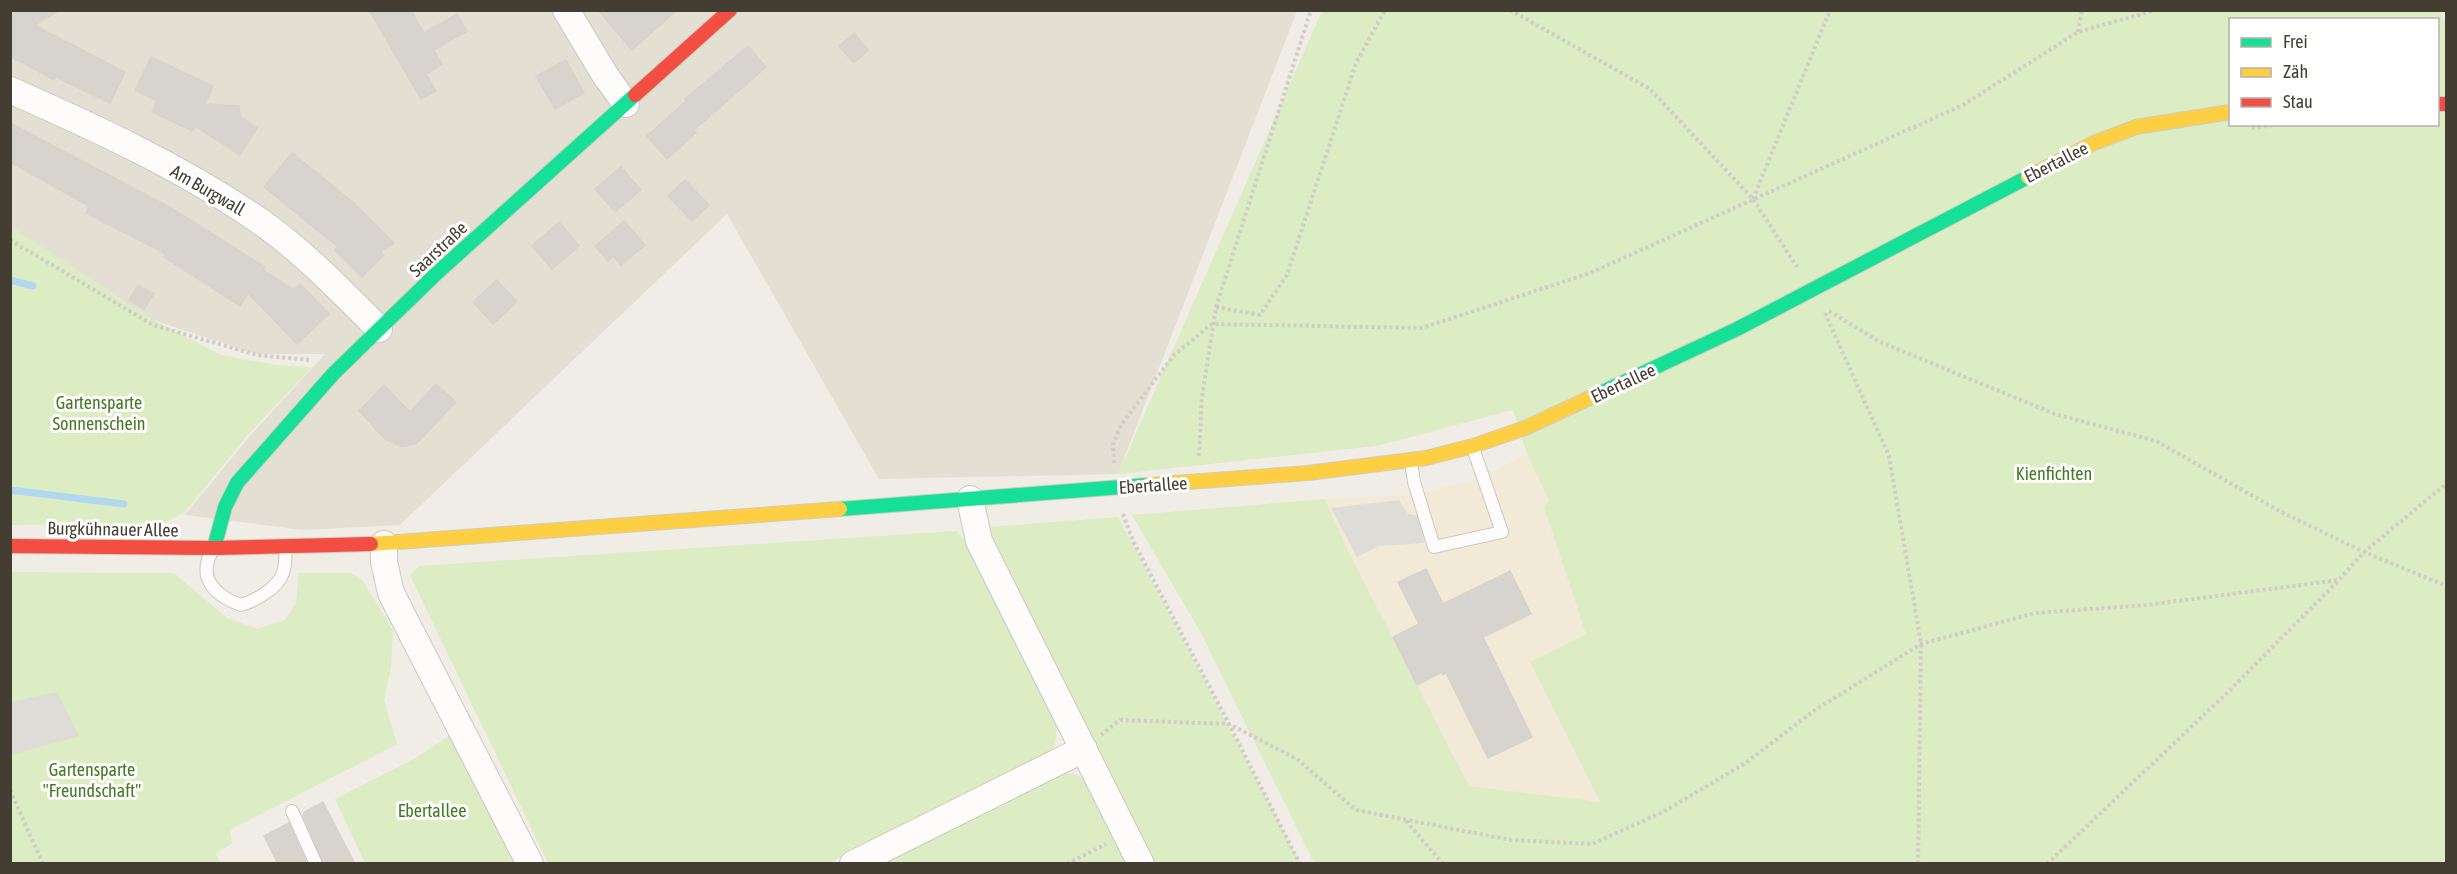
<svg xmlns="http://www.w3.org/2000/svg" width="2457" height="874" font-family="'Asap Condensed',sans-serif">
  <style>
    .residential { fill: #e4dfd3 }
    .commercial { fill: #f3e9d7 }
    .green { fill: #dcecc3; fill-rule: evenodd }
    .parking { fill: #dedcd6 }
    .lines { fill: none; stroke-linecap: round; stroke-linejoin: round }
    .stream { stroke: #b2d8f0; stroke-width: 7 }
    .building { fill: #d7d4cd; stroke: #d7d3cc; stroke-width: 1.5 }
    .lane-casing { stroke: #cbc8c2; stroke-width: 14 }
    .street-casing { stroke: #cbc8c2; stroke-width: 28 }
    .fast-casing { stroke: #d0ccbe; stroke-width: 16 }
    .slow-casing { stroke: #d0ccbe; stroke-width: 16 }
    .jam-casing { stroke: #d0ccbe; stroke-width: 16 }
    .path { stroke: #d0cdc8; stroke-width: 4; stroke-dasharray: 3 3; stroke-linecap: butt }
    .lane { stroke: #fdfcfb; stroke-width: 12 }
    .street { stroke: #fdfcfb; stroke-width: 26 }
    .fast { stroke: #16e098; stroke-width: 14 }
    .slow { stroke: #ffcf43; stroke-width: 14 }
    .jam { stroke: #f24e42; stroke-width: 14 }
    .labels { text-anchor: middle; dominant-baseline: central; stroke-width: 6; stroke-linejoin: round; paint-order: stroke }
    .street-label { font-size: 18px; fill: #443d32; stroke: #fff }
    .park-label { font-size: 18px; fill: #437a22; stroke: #fff }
  </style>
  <rect width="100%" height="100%" fill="#efede6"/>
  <path class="residential" d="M10,11H1297L1118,474L879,479L727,214L400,525L303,530L185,515L249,437L325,354H256L153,320L11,227Z"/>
  <path class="commercial" d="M1527,454L1549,500L1544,507L1586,634L1530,662L1600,803L1469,786L1346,547L1325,499L1416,494L1481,478Z"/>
  <g class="green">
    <path d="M2440,10L2446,27V863H1314L1201,633L1132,515L1325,499L1346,547L1469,786L1600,802L1530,662L1586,634L1544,507L1549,500L1527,454L1513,410L1376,446L1118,474L1322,11ZM2230,20H2438V124H2230Z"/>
    <path d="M11,227L153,320L221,355L278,365L312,367L246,437L184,513L162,524L11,525Z"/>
    <path d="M1118,517L1300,863H1155L991,540V527Z"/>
    <path d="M956,531L971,547L1057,724L1055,745L1044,758L830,863H548L410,575L419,566Z"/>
    <path d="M11,572L174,573L227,618L258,629L285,620L296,603L299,573H351L363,581L393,630L391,667L384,700L397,744L230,830L232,843L216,854L220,863L11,864Z"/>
    <path d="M455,732L519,863H365L335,799L414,759Z"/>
    <path d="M1055,773L1075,774L1091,784L1127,864H873Z"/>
  </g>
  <g class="parking">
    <path d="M1399,500L1408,514L1421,516L1424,543L1379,546L1357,557L1331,508Z"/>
    <path d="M57,692L79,736L11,755V702Z"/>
  </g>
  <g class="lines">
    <g class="stream">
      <path d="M10,280L33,286"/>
      <path d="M10,490L124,504"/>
    </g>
  </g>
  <g class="building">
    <path d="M10,10H60L34,25L125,72L110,103L56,77L54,80L10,56Z"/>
    <path d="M369,10H411L424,33L457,14L467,31L434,50L442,64L426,74L436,91L421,99Z"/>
    <path d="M598,10H677L632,50Z"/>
    <path d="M854,33L868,50L854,63L839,46Z"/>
    <path d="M748,46L766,67L694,130L696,133L667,159L647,136L686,101L685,99Z"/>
    <path d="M151,57L213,86L205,104L239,106L240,116L257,128L240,155L195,126L192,131L152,112L157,101L135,90Z"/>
    <path d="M566,60L584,93L555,109L536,76Z"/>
    <path d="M10,123L171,208L265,267L263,270L294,290L300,284L329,314L297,344L248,293L240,306L164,257L166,254L86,213L89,206L10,162Z"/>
    <path d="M292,153L353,202L394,243L381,252L384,255L362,277L335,250L338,247L264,187Z"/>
    <path d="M621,167L641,190L615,212L595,189Z"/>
    <path d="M685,180L709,205L692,221L668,196Z"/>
    <path d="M624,221L645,245L621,265L613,256L608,261L595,246Z"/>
    <path d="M559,222L579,246L552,269L532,246Z"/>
    <path d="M497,280L517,302L493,324L473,302Z"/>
    <path d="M138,285L154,294L144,309L129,300Z"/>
    <path d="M436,384L456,402L417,443L402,447L385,439L359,411L384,385L410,412Z"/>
    <path d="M1426,569L1443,604L1510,571L1531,614L1483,637L1532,737L1488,758L1446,673L1443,675L1442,672L1417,685L1393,637L1419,624L1398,582Z"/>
    <path d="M323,802L355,864H324L303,816L304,812Z"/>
    <path d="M289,823L307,864H278L264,836Z"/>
  </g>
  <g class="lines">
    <defs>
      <g id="lane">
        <path d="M1411,462L1414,482L1434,547L1502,532L1473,448"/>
        <path d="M212,551C197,578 215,596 241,605C255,601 278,588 283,573C286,566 285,555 286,548"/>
        <path d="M292,811L316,864"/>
      </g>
      <g id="street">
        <path d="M566,10L605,75L626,104"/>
        <path d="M10,90C96,128 183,168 261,222C304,252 342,292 379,329"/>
        <path d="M970,499L979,541L1141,864"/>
        <path d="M384,544V562L391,593L530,864"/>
        <path d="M853,864L1084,749"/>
      </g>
      <g id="fast">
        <path d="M1596,395L1737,329L2028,177"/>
        <path d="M840,509L1148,485"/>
        <path d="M214,548L225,507L237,483L334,373L438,272L635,95"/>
      </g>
      <g id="slow">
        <path d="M2028,177L2094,143L2136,127L2230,112"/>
        <path d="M1148,485L1308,473L1426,458L1473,446L1525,428L1596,395"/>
        <path d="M371,544L840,509"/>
      </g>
      <g id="jam">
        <path d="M635,95L730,10"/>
        <path d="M2438,104H2446"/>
        <path d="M10,546L214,548L371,544"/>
      </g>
    </defs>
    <use href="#lane" class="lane-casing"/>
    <use href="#street" class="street-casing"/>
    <use href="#fast" class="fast-casing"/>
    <use href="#slow" class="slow-casing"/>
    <use href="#jam" class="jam-casing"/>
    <g class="path">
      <path d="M1510,10L1650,89L1753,199L1797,267"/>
      <path d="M2078,32L2082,10"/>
      <path d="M2252,128L2285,124"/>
      <path d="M1753,199L1830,10"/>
      <path d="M10,240L153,325L257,355L310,360"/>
      <path d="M1216,307L1260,315L1287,275L1356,63L1385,10"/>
      <path d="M1829,311L1880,342L2055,414L2156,441L2283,513L2364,552L2446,586"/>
      <path d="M1825,313L1889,456L1921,644L1918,864"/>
      <path d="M1199,456L1202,397L1216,307L1311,10"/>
      <path d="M1114,463L1113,445L1121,425L1174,355L1212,324L1422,328L1590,273L1963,105L2078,32L2156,10"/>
      <path d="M1123,514L1133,541L1229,724L1297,759L1356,810L1511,840L1592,844L1663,812L1744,764L1815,710L1921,644L2035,613L2147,605L2339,580L2364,552L2446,484"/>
      <path d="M1101,735L1120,720L1229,724L1300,864"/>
      <path d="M10,790L43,864"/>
      <path d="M1406,821L1443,864"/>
      <path d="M1067,864L1106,844"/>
      <path d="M2047,864L2226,694L2339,580"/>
    </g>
    <use href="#lane" class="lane"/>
    <use href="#street" class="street"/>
    <use href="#fast" class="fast"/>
    <use href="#slow" class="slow"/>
    <use href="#jam" class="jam"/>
  </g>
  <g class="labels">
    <g class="street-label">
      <text transform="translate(2056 162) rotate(-27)">Ebertallee</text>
      <text transform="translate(208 190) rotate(30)">Am Burgwall</text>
      <text transform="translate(438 249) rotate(-43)">Saarstraße</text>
      <text transform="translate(1623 383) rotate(-25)">Ebertallee</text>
      <text transform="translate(1153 485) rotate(-4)">Ebertallee</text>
      <text transform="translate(113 529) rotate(1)">Burgkühnauer Allee</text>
    </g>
    <g class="park-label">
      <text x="99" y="402">Gartensparte<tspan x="99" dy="21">Sonnenschein</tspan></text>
      <text x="2054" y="473">Kienfichten</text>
      <text x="92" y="769">Gartensparte<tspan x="92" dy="21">"Freundschaft"</tspan></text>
      <text x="432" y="810">Ebertallee</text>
    </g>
  </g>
  <rect width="2457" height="874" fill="none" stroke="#443d32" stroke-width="24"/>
  <rect x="2229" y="18" width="210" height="108" fill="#ffffff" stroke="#b4b1ad" stroke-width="1.5"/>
  <rect x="2241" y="38" width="30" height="9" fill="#16e098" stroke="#b4b1ad" stroke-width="1.5"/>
  <text x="2283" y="48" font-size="18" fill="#443d32">Frei</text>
  <rect x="2241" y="68" width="30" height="9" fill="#ffcf43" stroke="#b4b1ad" stroke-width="1.5"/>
  <text x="2283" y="78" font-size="18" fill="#443d32">Zäh</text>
  <rect x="2241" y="98" width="30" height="9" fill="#f24e42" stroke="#b4b1ad" stroke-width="1.5"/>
  <text x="2283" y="108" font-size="18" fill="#443d32">Stau</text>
</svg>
